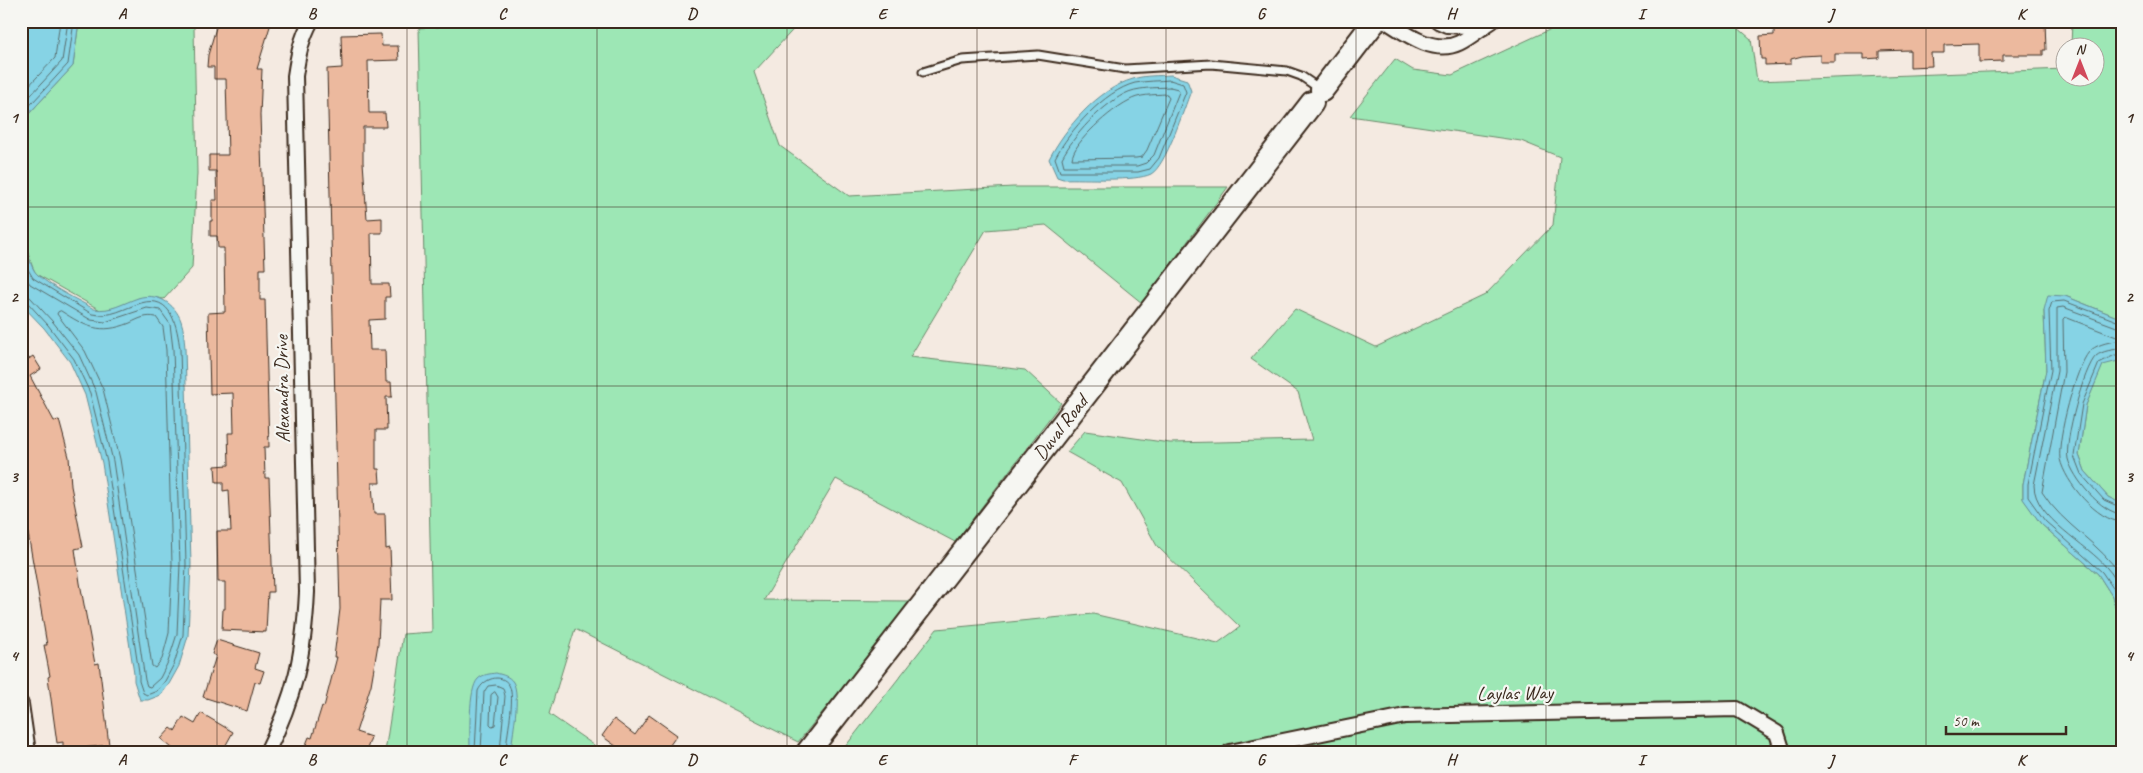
<svg xmlns="http://www.w3.org/2000/svg" width="2143" height="773" font-family="Caveat,sans-serif">
  <style>
    .green { fill: #9de7b5; stroke: #6c886a }
    .water { fill: #86d3e5; stroke: #688f95 }
    .lines { fill: none; stroke-linecap: round; stroke-linejoin: round }
    .shore { stroke: #596e6e; stroke-width: 1 }
    .building { fill: #ecb99e; stroke: #3b2a1e }
    .lane-casing { stroke: #3b2a1e; stroke-width: 11 }
    .street-casing { stroke: #3b2a1e; stroke-width: 18 }
    .primary-casing { stroke: #3b2a1e; stroke-width: 26 }
    .lane { stroke: #f6f6f2; stroke-width: 7 }
    .street { stroke: #f6f6f2; stroke-width: 14 }
    .primary { stroke: #f6f6f2; stroke-width: 22 }
    .grid { fill: none; stroke: #3b2a1e; stroke-width: 1; stroke-opacity: 0.55 }
    .labels { text-anchor: middle; dominant-baseline: central; stroke-width: 4.5; stroke-linejoin: round; paint-order: stroke }
    .street-label { font-size: 20px; fill: #3b2a1e; stroke: #f6f6f2 }
    .neatline { fill: none; stroke: #3b2a1e; stroke-width: 2 }
    .grid-label { font-size: 16px; text-anchor: middle; font-weight: bold; fill: #3b2a1e }
  </style>
  <rect width="100%" height="100%" fill="#f4eae1"/>
  <filter id="ink" filterUnits="userSpaceOnUse"><feTurbulence type="fractalNoise" baseFrequency=".02" numOctaves="2"/><feDisplacementMap in="SourceGraphic" scale="10" xChannelSelector="R" yChannelSelector="G"/><feConvolveMatrix kernelMatrix="1 2 1 2 8 2 1 2 1" color-interpolation-filters="sRGB"/></filter>
  <g filter="url(#ink)">
    <g class="green">
      <path d="M79,21H198L194,28L197,173L192,268L164,299L147,297L139,298L121,306L102,311L36,274C18,243 21,171 21,134L25,118L73,66Z"/>
      <path d="M459,21H801L754,72L780,146L849,196L1013,187H1228L1142,303L1046,225L986,230L910,357L1025,370L1061,403L955,542L836,479L764,600L913,601L798,742L575,629L549,714L604,752H385L403,634L432,632L419,28L438,27Z"/>
      <path d="M1589,21H1730L1751,39L1757,81L2065,69L2066,78H2096V48L2071,47L2072,21H2122V319L2065,296L2044,310L2046,370L2023,484V498L2041,524L2098,574L2112,596L2122,632V752H841L937,629L1093,614L1218,643L1240,627L1157,546L1122,483L1067,452L1085,431L1170,443L1312,440L1298,392L1251,359L1295,309L1376,347L1485,295L1553,225L1560,157L1521,141L1350,116L1395,59L1413,70L1452,75L1564,23Z"/>
      <path d="M2116,360H2122V504L2108,497L2085,471L2079,455L2086,405L2103,364Z"/>
    </g>
    <g class="water">
      <path d="M21,21H79L73,66L25,118L21,134Z"/>
      <path d="M1171,75L1187,80L1191,91C1184,108 1166,166 1151,174C1135,182 1084,178 1063,179L1057,177L1049,159C1065,128 1098,89 1133,79C1145,75 1159,76 1171,75Z"/>
      <path d="M21,150C22,175 20,261 38,275C54,289 76,299 94,309C111,312 123,303 138,298C156,292 175,303 181,321C184,329 184,339 185,348L191,564L188,636L179,666L169,684L161,695L148,700H140L134,681V674L102,463L85,395L70,362L44,328L21,304Z"/>
      <path d="M2048,295L2065,296L2122,319V360L2103,365L2086,405L2079,455L2085,471L2108,497L2122,504V632L2112,596L2098,574L2041,524L2023,499V484L2046,370L2044,310Z"/>
      <path d="M496,673C503,675 509,676 513,682C521,695 512,736 511,752H470C470,736 468,689 478,679C483,674 490,674 496,673Z"/>
    </g>
    <g class="lines">
      <g class="shore">
        <path d="M1170,80L1183,84L1186,92L1159,158L1150,169L1138,172H1060L1055,158C1069,131 1104,91 1135,83C1146,81 1159,81 1170,80Z"/>
        <path d="M1170,87L1178,89L1179,92L1154,155L1146,163L1137,166H1064L1062,158C1074,135 1100,107 1124,94C1137,87 1155,88 1170,87Z"/>
        <path d="M21,94L55,58L60,21"/>
        <path d="M1166,94L1169,98L1147,150L1142,157L1136,158L1072,159C1073,142 1112,109 1128,101C1139,94 1154,95 1166,94Z"/>
        <path d="M21,106L62,61L68,21"/>
        <path d="M21,115L68,64L74,21"/>
        <path d="M21,249L26,266L33,278L92,314C111,318 124,308 141,303C172,294 177,327 180,349L186,564L183,635L174,664L165,681L157,691L147,695L143,693L139,681V673L107,462L90,393L74,359L48,325L27,302L21,301"/>
        <path d="M21,271L30,284L91,320L105,322L147,308L160,310L170,324L173,349L180,564L177,634L168,662L160,678L150,687L147,686L145,680L113,461L96,392L79,355L53,322L30,297L21,294"/>
        <path d="M61,311C86,327 100,335 130,323C140,318 146,315 156,317L163,327L166,350L172,564L169,633L162,659L155,668L152,666L120,459L103,389L85,351L57,314L58,312Z"/>
        <path d="M2122,323L2064,301L2052,302L2049,311L2051,370L2028,484V497L2045,521L2102,572L2117,594L2122,613"/>
        <path d="M2122,329L2063,307L2057,308V371L2034,485C2034,518 2088,544 2107,568C2113,574 2117,583 2122,591"/>
        <path d="M2122,349C2114,349 2102,351 2096,356C2084,367 2064,442 2068,459C2073,478 2101,513 2122,514"/>
        <path d="M2122,355H2115L2099,363L2082,404L2074,456L2081,474L2104,500L2122,508"/>
        <path d="M2122,522C2097,521 2065,482 2060,459C2057,439 2076,367 2089,352C2095,345 2108,342 2117,341L2119,338L2065,317L2063,319L2064,372L2042,492C2063,526 2101,543 2122,577"/>
        <path d="M495,692L498,697L495,725L492,726L490,724L491,695Z"/>
        <path d="M475,752L478,691C483,679 501,672 509,685C516,698 506,736 506,752"/>
        <path d="M481,752L484,692L488,686L496,685L503,688L505,696L500,752"/>
      </g>
    </g>
    <g class="building">
      <path d="M218,21L233,24L234,21H264L271,23L257,69H262L260,115L265,269H260V300H265L269,447H264L265,478H269L273,592H268L266,632L222,630L223,609H225V582H218L217,531H231L229,490L223,491V482H216L215,466L229,465L228,433H234L233,393L210,394L208,313L225,312L224,248H218L217,236H210V221H212V200H217L216,171H209V155H228L226,79H214V67H207L208,55Z"/>
      <path d="M1774,21H2045L2046,50H2043V55H2003V61L1979,62V44L1944,45V53H1931L1932,66L1910,67V50L1879,51V58L1864,59V54H1835V62H1820V55L1802,56L1791,59V64L1765,65V59H1761L1760,36L1774,35Z"/>
      <path d="M381,34L382,46H398L399,60L368,61L369,113H385L386,127H363V162L367,219L382,218V233H371L372,284H389L390,297H385V319L369,320L370,350H385L386,382H391L392,397H386L387,430H376V469H379L380,483H372L374,514H385L386,549L390,548L392,600H380L378,644L371,685L356,732L371,737L366,752H303L309,737L312,738L322,706L324,707L337,657H334L340,609L327,69L342,68L341,35Z"/>
      <path d="M33,356L41,369L30,376L54,421L59,420L69,457L71,486L83,547L75,549L80,583L95,664L99,663L109,745L63,750V742L57,743L48,677L50,676L44,645H47L21,492V359L23,363Z"/>
      <path d="M217,640L259,653L255,668L264,671L260,683L255,682L247,711L203,697L216,656L212,654Z"/>
      <path d="M201,713L233,732L222,752H177L161,739L171,728L175,731L183,717L195,724Z"/>
      <path d="M649,715L677,735L665,752H624L602,736L614,719L635,735Z"/>
    </g>
    <g class="lines">
      <defs>
        <path id="lane" d="M923,72L962,60L1038,55L1125,69L1211,64L1287,71L1301,76L1320,89"/>
        <g id="street">
          <path d="M1386,21C1406,34 1434,55 1459,43C1471,37 1481,28 1492,21"/>
          <path d="M1438,21L1447,25L1484,27"/>
          <path d="M21,704L28,752"/>
          <path d="M267,752C295,696 304,655 307,592L295,76C298,56 301,39 311,21"/>
          <path d="M1230,752L1405,716L1737,709L1777,733L1783,752"/>
        </g>
        <g id="primary">
          <path d="M1322,90L1375,21"/>
          <path id="s1" d="M808,752L1312,103"/>
        </g>
      </defs>
      <use href="#lane" class="lane-casing"/>
      <use href="#street" class="street-casing"/>
      <use href="#primary" class="primary-casing"/>
      <use href="#lane" class="lane"/>
      <use href="#street" class="street"/>
      <use href="#primary" class="primary"/>
    </g>
  </g>
  <path class="grid" d="M217,21V752M407,21V752M597,21V752M787,21V752M977,21V752M1166,21V752M1356,21V752M1546,21V752M1736,21V752M1926,21V752M21,207H2122M21,386H2122M21,566H2122"/>
  <g class="labels">
    <g class="street-label">
      <text transform="translate(282 389) rotate(-91)">Alexandra Drive</text>
      <text stroke="none"><textPath href="#s1" startOffset="411">Duval Road</textPath></text>
      <text transform="translate(1515 693) rotate(-1)">Laylas Way</text>
    </g>
  </g>
  <rect width="2143" height="773" fill="none" stroke="#f6f6f2" stroke-width="55"/>
  <g transform="translate(2080 62)"><circle r="24" fill="#f6f6f2" stroke="#aba49d"/>
  <path d="M0-4L9 19L0 12L-9 19Z" fill="#d1495b"/>
  <text y="-8" font-size="14" font-weight="bold" text-anchor="middle" fill="#3b2a1e">N</text>
  </g>
  <path d="M1946 726v8h120v-8" fill="none" stroke="#3b2a1e" stroke-width="2.5"/>
  <text x="1953" y="726" font-size="15" fill="#3b2a1e" stroke="#f6f6f2" stroke-width="4" paint-order="stroke">50 m</text>
  <rect x="28" y="28" width="2088" height="718" class="neatline"/>
  <g class="grid-label">
    <text x="122" y="19">A</text>
    <text x="312" y="19">B</text>
    <text x="502" y="19">C</text>
    <text x="692" y="19">D</text>
    <text x="882" y="19">E</text>
    <text x="1072" y="19">F</text>
    <text x="1261" y="19">G</text>
    <text x="1451" y="19">H</text>
    <text x="1641" y="19">I</text>
    <text x="1831" y="19">J</text>
    <text x="2021" y="19">K</text>
    <text x="14" y="123">1</text>
    <text x="2129" y="123">1</text>
    <text x="14" y="302">2</text>
    <text x="2129" y="302">2</text>
    <text x="14" y="482">3</text>
    <text x="2129" y="482">3</text>
    <text x="14" y="661">4</text>
    <text x="2129" y="661">4</text>
    <text x="122" y="765">A</text>
    <text x="312" y="765">B</text>
    <text x="502" y="765">C</text>
    <text x="692" y="765">D</text>
    <text x="882" y="765">E</text>
    <text x="1072" y="765">F</text>
    <text x="1261" y="765">G</text>
    <text x="1451" y="765">H</text>
    <text x="1641" y="765">I</text>
    <text x="1831" y="765">J</text>
    <text x="2021" y="765">K</text>
  </g>
</svg>
